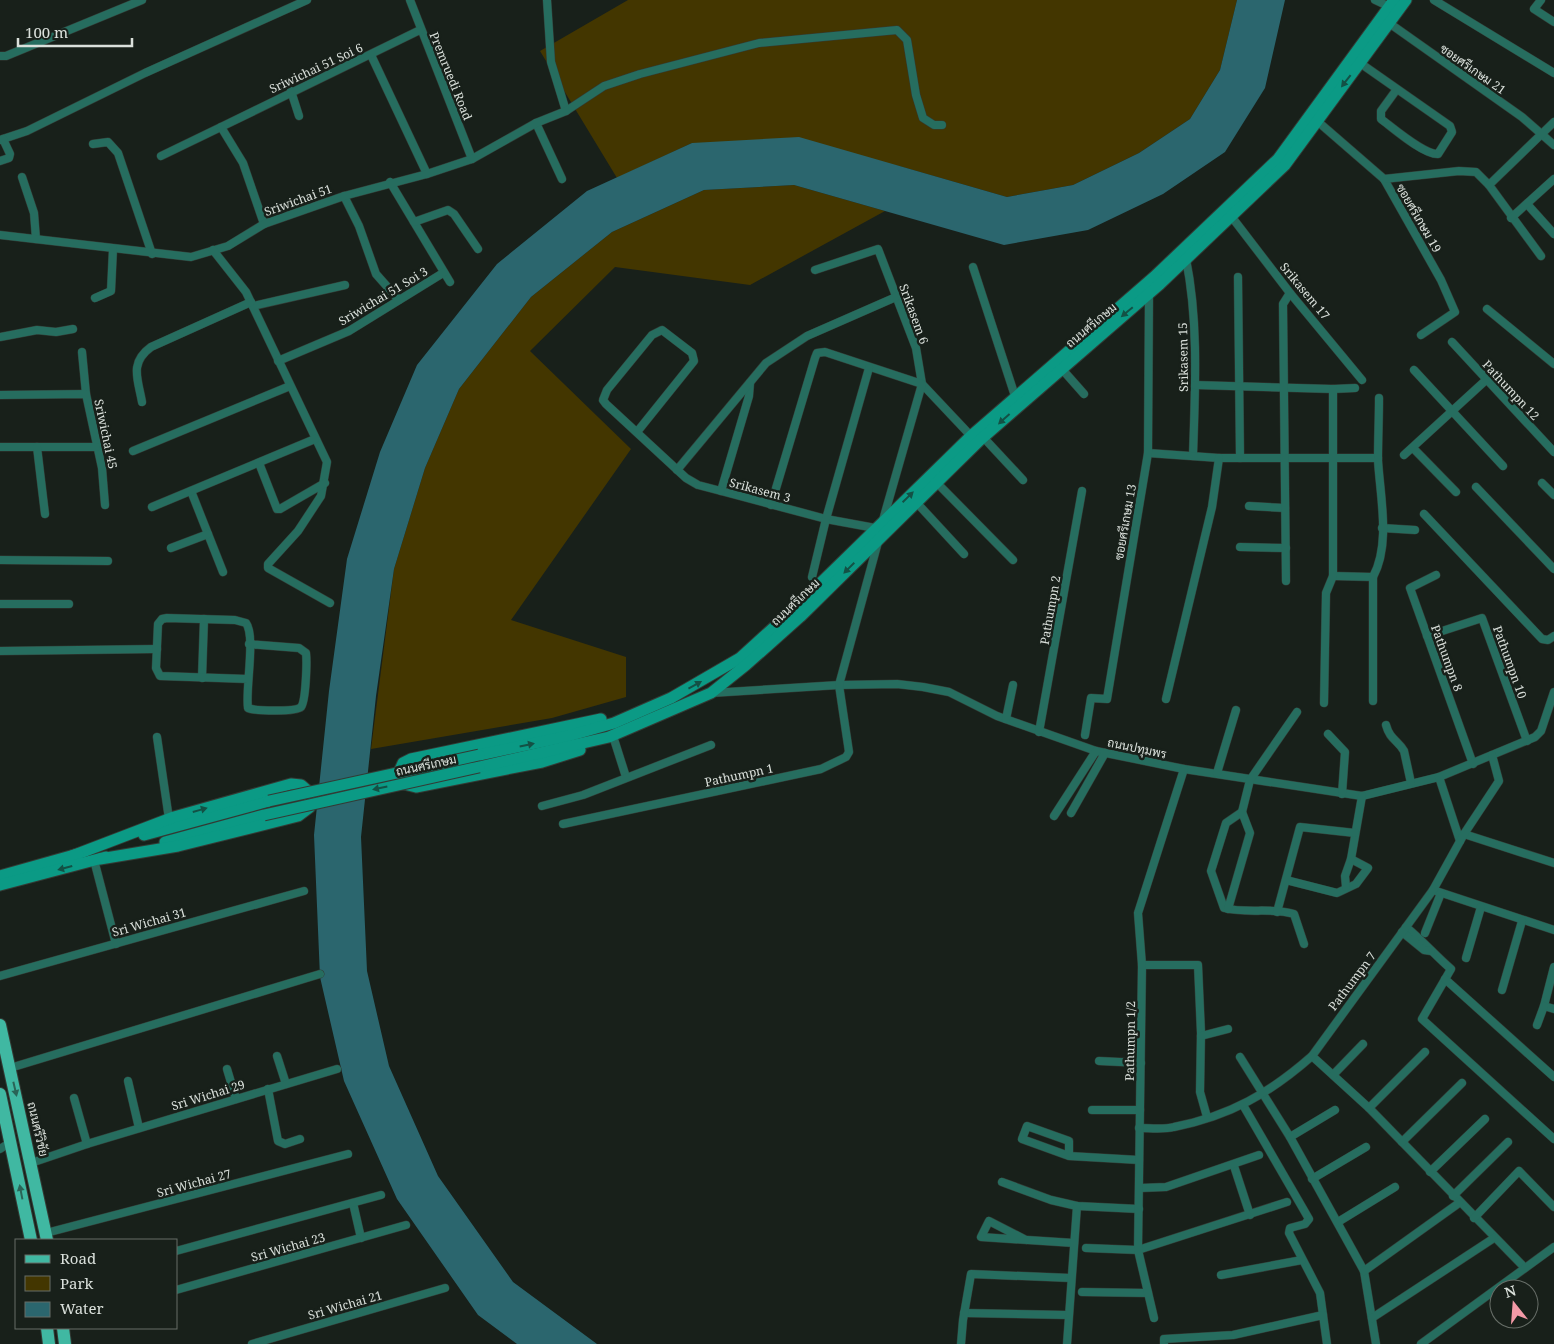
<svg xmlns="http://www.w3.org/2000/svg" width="1554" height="1344" font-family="'Noto Serif',Sarabun,serif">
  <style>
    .green { fill: #433600 }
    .water { fill: #2b666e }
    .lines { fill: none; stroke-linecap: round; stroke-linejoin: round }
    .minor-casing { stroke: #333b35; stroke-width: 9 }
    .secondary-casing { stroke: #333b35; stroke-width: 13 }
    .primary-casing { stroke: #333b35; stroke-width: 14 }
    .minor { stroke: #266d5f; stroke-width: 8 }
    .secondary { stroke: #0b9a85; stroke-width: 11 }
    .primary { stroke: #40b8a2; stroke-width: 12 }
    .secondary-bridge-casing { stroke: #333b35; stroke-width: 13; stroke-linecap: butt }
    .secondary-bridge { stroke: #0b9a85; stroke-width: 11 }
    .oneway { fill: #135145 }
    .oneway2 { fill: #2a6457 }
    .labels { text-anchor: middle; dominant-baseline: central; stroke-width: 5; stroke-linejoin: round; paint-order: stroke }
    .street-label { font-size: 12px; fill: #dae0db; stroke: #18201a }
  </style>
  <rect width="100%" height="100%" fill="#18201a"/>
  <g class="green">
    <path d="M628,0H1237L1220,70L1190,119L1139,153L1073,185L1007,197L899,166L692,143L617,178L540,51Z"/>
    <path d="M794,185L885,211L750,285L615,267L530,351L631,449L511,620L626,657V697L552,718L371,749L394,569L425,468L459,389L531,297L612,232L704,190Z"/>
  </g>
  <path class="water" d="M1237,0H1285L1265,88L1225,152L1163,194L1088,230L1004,245L794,185L704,190L612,232L531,297L459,389L425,468L394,569L376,696L361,837L367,971L389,1066L438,1176L513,1282L597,1344H517L478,1315L397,1199L344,1081L320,977L314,835L329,691L347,559L380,452L417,365L497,264L587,191L692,143L799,137L1007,197L1073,185L1139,153L1190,119L1220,70Z"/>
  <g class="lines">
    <defs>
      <g id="minor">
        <path d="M410,0L472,159"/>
        <path d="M547,0L551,62L566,111"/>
        <path d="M1375,0L1390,7"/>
        <path d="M1434,0L1554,73"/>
        <path d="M1541,0L1534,9L1554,22"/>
        <path d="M1389,23L1522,117L1554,145"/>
        <path d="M371,55L427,174"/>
        <path d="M0,56H6L142,0"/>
        <path d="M1360,63L1450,126L1452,132L1438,154C1424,155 1393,128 1381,119V111L1397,89"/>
        <path d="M291,91L299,116"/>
        <path d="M1316,120L1384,179L1441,280L1455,312L1421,335"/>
        <path d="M536,123L562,179"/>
        <path d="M0,140L27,131L145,73L307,0"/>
        <path d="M93,144L108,142L118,153L152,254"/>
        <path d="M161,156L221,127"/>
        <path d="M0,161L9,158L10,154L3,139"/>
        <path d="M22,177L34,213L36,239"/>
        <path d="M1384,179L1459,171L1476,172L1489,185L1541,256"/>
        <path d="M390,182L450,282"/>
        <path d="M1489,185L1554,122"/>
        <path d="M344,196L359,226L376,274L399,300"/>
        <path d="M1527,204L1554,234"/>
        <path d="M1231,216L1290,293L1362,380"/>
        <path d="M1511,218L1554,179"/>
        <path d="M414,222L448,210L454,214L478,249"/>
        <path d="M264,224L243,163L221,127L420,30"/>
        <path d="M0,235L191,257L228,246L264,224L344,196L427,174L472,159L536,123L566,111L604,86L640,74L759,43L897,30L907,40L916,95L923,118L934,125H942"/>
        <path d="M213,250L246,292L327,462L321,496L298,531L268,564V568L330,603"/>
        <path d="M1186,259C1199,323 1195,391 1193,456"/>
        <path d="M973,267L1015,396"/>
        <path d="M815,270L878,249L916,348L922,384L971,436"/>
        <path d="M1238,277L1240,458"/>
        <path d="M95,298L111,291L113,249"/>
        <path d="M253,306L345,285"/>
        <path d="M1487,309L1554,364"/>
        <path d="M0,337L37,330L56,332L73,329"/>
        <path d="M1452,342L1554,452"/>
        <path d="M82,352L86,394"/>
        <path d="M278,361L349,331L443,273"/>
        <path d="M1061,368L1084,394"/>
        <path d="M1414,370L1503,466"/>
        <path d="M750,383L749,396L721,491L826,519L875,528"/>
        <path d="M1195,385L1333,389L1355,388"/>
        <path d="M0,395L86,394L102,468L105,505"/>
        <path d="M142,402C138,379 129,363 151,347L251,302"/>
        <path d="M637,432L694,361L692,353L662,330L652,335L607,390L603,400L606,404L686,478L698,485L721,491"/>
        <path d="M983,437L1023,480"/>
        <path d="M0,447H96"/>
        <path d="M37,447L45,514"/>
        <path d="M1413,448L1456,492"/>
        <path d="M133,451L290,386"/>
        <path d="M1148,453L1219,458H1378"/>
        <path d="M1404,455L1486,380"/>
        <path d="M259,463L277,509H280L325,483"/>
        <path d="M677,470L766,363L807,336L896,297"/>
        <path d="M937,483L1013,560"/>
        <path d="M1542,483L1554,495"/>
        <path d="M1476,487L1554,569"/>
        <path d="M191,491L223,572"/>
        <path d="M916,502L964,554"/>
        <path d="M771,505L815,358L817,353L825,352L922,384L883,520"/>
        <path d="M1249,506L1285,508"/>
        <path d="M152,507L315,439"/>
        <path d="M1424,514L1542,639L1548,640L1554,636"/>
        <path d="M1382,528L1415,530"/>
        <path d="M1240,547L1286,548"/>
        <path d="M171,548L208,534"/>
        <path d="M0,560L108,561"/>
        <path d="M1436,575L1410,588L1473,764"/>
        <path d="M1333,576L1373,577"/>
        <path d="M812,577L826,519L869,368"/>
        <path d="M1286,581L1283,304L1290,293"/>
        <path d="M0,604H69"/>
        <path d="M1427,636L1482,618L1527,741"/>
        <path d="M0,651L157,649"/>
        <path d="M202,678L204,619"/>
        <path d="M248,679L160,676L156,668L158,624L162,619L167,618L235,620L246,623C256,636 245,690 248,708C255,711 296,712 301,707C306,701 307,661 306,653L299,648L249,644"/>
        <path d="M711,693L839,685L897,684L923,687L949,692L997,716L1096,751L1184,769L1362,796L1439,777L1535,737L1541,731L1554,692"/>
        <path d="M1166,699L1212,507L1219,458"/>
        <path d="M1373,701V577C1391,544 1380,496 1378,460C1378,439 1379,418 1379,398"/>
        <path d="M1324,703L1326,593L1333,576V389"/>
        <path d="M1006,719L1013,685"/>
        <path d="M1386,725C1390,740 1398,740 1404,751L1411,783"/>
        <path d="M1039,732L1082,491"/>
        <path d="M1328,734L1345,752L1342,794"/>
        <path d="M1085,735L1091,698L1107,699L1148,453L1149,294"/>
        <path d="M613,736L626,777"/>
        <path d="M157,737L169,819"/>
        <path d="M1217,773L1236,710"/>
        <path d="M1439,777L1460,841"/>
        <path d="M542,806L583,795L711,745"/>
        <path d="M1242,812L1226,823L1211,871L1224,908C1247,914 1272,907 1294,914L1304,944"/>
        <path d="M1071,813L1105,753"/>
        <path d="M1054,816L1096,751"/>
        <path d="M563,824L821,769L846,757L849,752L839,685L878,542"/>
        <path d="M1464,834L1554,863"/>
        <path d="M94,860L116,944"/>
        <path d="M1286,880L1337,893L1356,884L1368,868L1351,859"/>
        <path d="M1346,887L1345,876L1351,859L1362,796"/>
        <path d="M1433,890L1554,930"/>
        <path d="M1228,909L1250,833L1242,812L1250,780L1297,712"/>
        <path d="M1277,912L1300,827L1355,833"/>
        <path d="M1406,927C1422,940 1435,955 1451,969L1422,1019L1554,1139"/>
        <path d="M1402,932L1424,950L1431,951"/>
        <path d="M1425,933L1441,893"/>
        <path d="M1466,958L1481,907"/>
        <path d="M1142,965H1198L1201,1033L1200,1092L1207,1117"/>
        <path d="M1554,967L1544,1006L1554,1009"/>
        <path d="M0,976L304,891"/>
        <path d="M1445,979L1554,1077"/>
        <path d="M1502,990L1522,921"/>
        <path d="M1537,1025L1544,1006"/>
        <path d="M1201,1036L1228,1029"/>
        <path d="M277,1056L286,1084"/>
        <path d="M1312,1056L1369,1108L1525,1268"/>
        <path d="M1240,1057L1290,1137L1364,1271L1376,1344"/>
        <path d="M1099,1061L1141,1063"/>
        <path d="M10,1068L320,974"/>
        <path d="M227,1069L236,1099"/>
        <path d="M1333,1075L1363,1044"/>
        <path d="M128,1081L139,1128"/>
        <path d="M268,1089L278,1141L285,1144L300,1139"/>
        <path d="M74,1098L87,1144"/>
        <path d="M1243,1105L1309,1219L1305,1224L1290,1228L1289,1233L1320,1293L1323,1315"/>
        <path d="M1369,1108L1425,1052"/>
        <path d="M1092,1110H1140"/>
        <path d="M1139,1128C1150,1128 1163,1130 1174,1127C1230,1116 1270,1093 1312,1056L1433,890L1464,834L1499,781L1492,755"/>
        <path d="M1290,1137L1335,1110"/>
        <path d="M1402,1142L1462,1083"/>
        <path d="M0,1149L11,1142"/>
        <path d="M1069,1156V1141L1027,1126L1022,1139L1069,1156L1139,1160"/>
        <path d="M31,1163L87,1144L337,1069"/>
        <path d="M1234,1166L1250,1215"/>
        <path d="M1430,1172L1485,1119"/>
        <path d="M1312,1179L1366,1147"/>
        <path d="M1002,1182L1051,1200L1077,1206L1139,1209"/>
        <path d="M1140,1188L1166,1187L1259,1155"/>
        <path d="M1453,1196L1508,1142"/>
        <path d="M353,1203L361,1238"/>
        <path d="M1474,1218L1519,1171L1554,1207"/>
        <path d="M1338,1222L1395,1187"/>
        <path d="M46,1233L348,1154"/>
        <path d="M1026,1240L989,1221L981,1237L1074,1243"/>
        <path d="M1086,1248L1138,1250L1287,1202"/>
        <path d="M176,1251L381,1195"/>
        <path d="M1364,1271L1459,1203"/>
        <path d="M1221,1275L1302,1260"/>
        <path d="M176,1290L406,1225"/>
        <path d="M1082,1292L1148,1293"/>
        <path d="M964,1313L1068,1315"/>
        <path d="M1154,1318L1138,1250L1142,965L1138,913L1184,769"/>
        <path d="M1372,1318L1494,1238"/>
        <path d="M252,1344L445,1288"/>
        <path d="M961,1344L963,1320L971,1274L1071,1278"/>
        <path d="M1067,1344L1077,1206"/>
        <path d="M1164,1344V1339L1233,1335L1323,1315L1327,1344"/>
        <path d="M1421,1344L1554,1247"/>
      </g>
      <g id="secondary">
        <path d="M580,750L542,762L416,787L404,784L399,772L403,763L411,759L601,719"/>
        <path d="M479,755L568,736L614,723L671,698L740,658L793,610L971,436L1154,277L1278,159L1394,0"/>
        <path d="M479,767L609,737L711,693L746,665L800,617L980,440L1160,284L1285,165L1406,0"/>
        <path d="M144,835L269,801"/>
        <path d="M165,842L264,815"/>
        <path d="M72,856L174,817L291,784L301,785L309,792L310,807L298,816L178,846L100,859"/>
        <path d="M0,876L78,854"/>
        <path d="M0,885L106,857"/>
      </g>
      <g id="primary">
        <path d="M0,1025L47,1240"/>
        <path d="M0,1094L31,1240"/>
        <path d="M47,1328L49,1344"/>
        <path d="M63,1328L65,1344"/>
      </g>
    </defs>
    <use href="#minor" class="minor-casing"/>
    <use href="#secondary" class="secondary-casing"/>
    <use href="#primary" class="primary-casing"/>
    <use href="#minor" class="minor"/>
    <use href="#secondary" class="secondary"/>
    <use href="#primary" class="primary"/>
    <defs>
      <g id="secondary-bridge">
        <path d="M269,801L479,755"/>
        <path d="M264,815L479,767"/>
      </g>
    </defs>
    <use href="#secondary-bridge" class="secondary-bridge-casing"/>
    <use href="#secondary-bridge" class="secondary-bridge"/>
  </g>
  <defs><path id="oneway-solid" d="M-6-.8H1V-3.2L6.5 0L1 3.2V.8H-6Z" transform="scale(1.25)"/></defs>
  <g class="oneway">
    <use href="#oneway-solid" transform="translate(1346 81) rotate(128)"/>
    <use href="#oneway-solid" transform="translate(1127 312) rotate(140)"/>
    <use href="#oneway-solid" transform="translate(1004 419) rotate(138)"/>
    <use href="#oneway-solid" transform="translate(908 497) rotate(-44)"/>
    <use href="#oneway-solid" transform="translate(849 568) rotate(135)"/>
    <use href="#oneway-solid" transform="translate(695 685) rotate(-29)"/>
    <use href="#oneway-solid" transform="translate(527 745) rotate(-12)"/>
    <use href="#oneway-solid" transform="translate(380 788) rotate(168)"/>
    <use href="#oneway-solid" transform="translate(200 810) rotate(-16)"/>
    <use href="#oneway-solid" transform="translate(65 868) rotate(165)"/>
  </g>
  <g class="oneway2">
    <use href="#oneway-solid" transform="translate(15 1089) rotate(77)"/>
    <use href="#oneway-solid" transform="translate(21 1192) rotate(-101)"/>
  </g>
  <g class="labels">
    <g class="street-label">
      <text transform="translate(316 68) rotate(-25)">Sriwichai 51 Soi 6</text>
      <text transform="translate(1473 69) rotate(35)">ซอยศรีเกษม 21</text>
      <text transform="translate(451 76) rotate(68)">Premruedi Road</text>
      <text transform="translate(298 200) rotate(-20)">Sriwichai 51</text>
      <text transform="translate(1419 218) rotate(60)">ซอยศรีเกษม 19</text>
      <text transform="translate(1305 291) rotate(50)">Srikasem 17</text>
      <text transform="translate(383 296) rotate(-31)">Sriwichai 51 Soi 3</text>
      <text transform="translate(914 314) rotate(70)">Srikasem 6</text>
      <text transform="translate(1091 325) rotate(-40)">ถนนศรีเกษม</text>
      <text transform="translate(1183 357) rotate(-91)">Srikasem 15</text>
      <text transform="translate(1511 390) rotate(47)">Pathumpn 12</text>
      <text transform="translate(106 434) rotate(78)">Sriwichai 45</text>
      <text transform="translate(760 490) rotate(15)">Srikasem 3</text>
      <text transform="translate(1125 522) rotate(-80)">ซอยศรีเกษม 13</text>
      <text transform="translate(795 602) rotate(-44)">ถนนศรีเกษม</text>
      <text transform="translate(1050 610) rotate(-80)">Pathumpn 2</text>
      <text transform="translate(1447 658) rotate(70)">Pathumpn 8</text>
      <text transform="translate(1510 662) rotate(70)">Pathumpn 10</text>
      <text transform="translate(1137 748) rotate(12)">ถนนปทุมพร</text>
      <text transform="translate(426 765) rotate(-12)">ถนนศรีเกษม</text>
      <text transform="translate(739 775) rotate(-12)">Pathumpn 1</text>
      <text transform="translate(149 922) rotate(-16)">Sri Wichai 31</text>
      <text transform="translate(1352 981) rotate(-53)">Pathumpn 7</text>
      <text transform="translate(1130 1041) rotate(-89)">Pathumpn 1/2</text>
      <text transform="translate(208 1095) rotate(-17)">Sri Wichai 29</text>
      <text transform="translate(38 1129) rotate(77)">ถนนศรีวิชัย</text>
      <text transform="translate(194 1183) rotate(-15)">Sri Wichai 27</text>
      <text transform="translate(288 1247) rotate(-16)">Sri Wichai 23</text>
      <text transform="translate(345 1305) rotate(-16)">Sri Wichai 21</text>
    </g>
  </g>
  <rect x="15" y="1239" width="162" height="90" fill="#18201a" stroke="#666d67"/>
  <rect x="25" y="1255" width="25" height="8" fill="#40b8a2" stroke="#666d67"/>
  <text x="60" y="1264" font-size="15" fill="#dae0db">Road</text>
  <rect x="25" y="1276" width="25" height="15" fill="#433600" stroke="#666d67"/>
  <text x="60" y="1289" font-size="15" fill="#dae0db">Park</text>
  <rect x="25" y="1302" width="25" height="15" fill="#2b666e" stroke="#666d67"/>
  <text x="60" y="1314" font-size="15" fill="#dae0db">Water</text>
  <g transform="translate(1514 1304) rotate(343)"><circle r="24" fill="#18201a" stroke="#666d67"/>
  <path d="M0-4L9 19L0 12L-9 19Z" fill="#f39aa7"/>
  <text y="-8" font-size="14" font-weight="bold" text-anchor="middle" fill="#dae0db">N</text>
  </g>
  <path d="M18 38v8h114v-8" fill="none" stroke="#dae0db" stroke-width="2.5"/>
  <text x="25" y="38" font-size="15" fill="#dae0db" stroke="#18201a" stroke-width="4" paint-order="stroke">100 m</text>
</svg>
